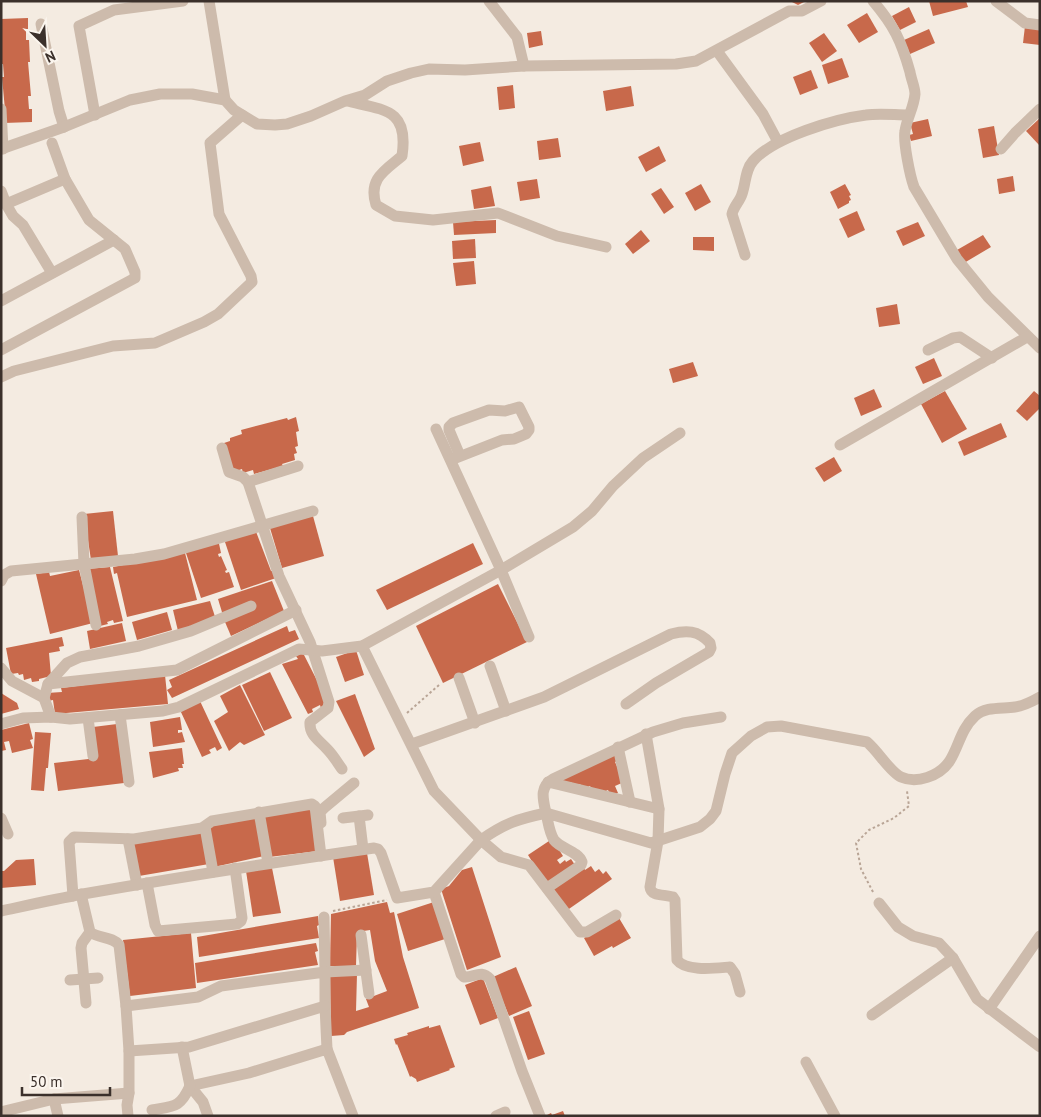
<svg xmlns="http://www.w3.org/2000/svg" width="1041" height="1117" font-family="'PT Sans',sans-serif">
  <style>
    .building { fill: #c8694b }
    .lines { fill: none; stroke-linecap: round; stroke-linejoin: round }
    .path { stroke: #b9a596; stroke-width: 2; stroke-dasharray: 2.5 2.5; stroke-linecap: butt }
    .minor { stroke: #cdbbac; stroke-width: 11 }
  </style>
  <rect width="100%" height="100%" fill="#f4ebe1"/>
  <g class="building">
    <path d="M790,1H806L798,5Z"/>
    <path d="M929,1H966L968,7L933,16Z"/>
    <path d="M909,7L916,22L900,30L892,16Z"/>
    <path d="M867,13L878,32L859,43L847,25Z"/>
    <path d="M28,18V29H26V40H29L30,62H28L31,96H28L29,109H32V122L4,123L5,110L2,77H4L3,64H1V19Z"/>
    <path d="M1025,26L1040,28V45L1023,43Z"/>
    <path d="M929,29L935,43L910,54L904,40Z"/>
    <path d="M541,31L543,45L529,48L527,33Z"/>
    <path d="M824,33L837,51L822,62L809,43Z"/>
    <path d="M842,58L849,77L828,84L822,65Z"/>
    <path d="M811,70L818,88L800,95L793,77Z"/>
    <path d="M513,85L515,108L499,110L497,87Z"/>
    <path d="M631,86L634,106L606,111L603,91Z"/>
    <path d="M1040,118V146L1026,131Z"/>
    <path d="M928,119L932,136L911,141L909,135L913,134L910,123Z"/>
    <path d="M994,126L999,155L983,158L978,129Z"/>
    <path d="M558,138L561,157L539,160L537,141Z"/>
    <path d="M480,142L484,161L463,166L459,146Z"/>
    <path d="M659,146L666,161L646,172L638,157Z"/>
    <path d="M1013,176L1015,191L999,194L997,179Z"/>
    <path d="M537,179L540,198L520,201L517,182Z"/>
    <path d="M701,184L711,202L695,211L685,193Z"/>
    <path d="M845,184L851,195L849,196L851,200L849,201V203L838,209L830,192Z"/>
    <path d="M491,186L495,206L474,209L471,190Z"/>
    <path d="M661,188L674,207L664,214L651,194Z"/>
    <path d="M857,211L865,230L848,238L839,219Z"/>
    <path d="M496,220V233L454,235L453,222Z"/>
    <path d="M918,222L925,236L903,246L896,231Z"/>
    <path d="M641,230L650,241L633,254L625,244Z"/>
    <path d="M983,235L991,247L964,263L957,250Z"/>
    <path d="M693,237H714V251L693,250Z"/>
    <path d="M475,239L476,258L453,259L452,241Z"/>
    <path d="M474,261L476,284L456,286L453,263Z"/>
    <path d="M897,304L900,324L879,327L876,308Z"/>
    <path d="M934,358L942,376L923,384L915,367Z"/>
    <path d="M693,362L698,376L673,383L669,369Z"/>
    <path d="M874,389L882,407L861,416L854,398Z"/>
    <path d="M945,391L967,429L942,443L921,404Z"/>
    <path d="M1034,391L1040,396V408L1027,421L1016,411Z"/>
    <path d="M296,417L299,431L296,432L298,446L295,447L297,453L294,454L295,460L282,464L283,466L254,474L253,470L243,473L242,469L233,472L224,443L230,441V438L242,434L241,430L287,418L288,420Z"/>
    <path d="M1001,423L1007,437L964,456L958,442Z"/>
    <path d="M834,457L842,471L824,482L815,468Z"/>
    <path d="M113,511L118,556L91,560L84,514Z"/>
    <path d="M313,516L324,556L282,568L270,528Z"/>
    <path d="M255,529L271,571H274L276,578L241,590L224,539Z"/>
    <path d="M218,539L221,553L218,554L219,557L221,556L227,570L225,571L226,573L229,572L234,587L201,598L185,550Z"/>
    <path d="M473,543L483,564L387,610L376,590Z"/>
    <path d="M185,553L197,600L127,617L117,573L114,574L113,567Z"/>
    <path d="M110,567L123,621L114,623L113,620L107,622L108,624L100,626L87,569Z"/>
    <path d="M79,570L93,623L50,634L36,574L49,572L50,576Z"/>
    <path d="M272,581L284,611L231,636L225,622L218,599Z"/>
    <path d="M498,584L527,642L443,683L416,626Z"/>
    <path d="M210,601L216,620L178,631L173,610Z"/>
    <path d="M167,612L172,630L137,640L132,622Z"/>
    <path d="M122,623L126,641L90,649L87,631Z"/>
    <path d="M287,626L289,632L295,630L299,639L172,698L167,690L172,687L169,680Z"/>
    <path d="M62,637L64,646L59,647L60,651L49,653L51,676L39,679V681L32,682L31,678L24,680L23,674L19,675L18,673L11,674L6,648Z"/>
    <path d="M356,650L364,675L345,682L336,657Z"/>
    <path d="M303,653L329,704L321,708L320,705L312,709L313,712L308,714L282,664L298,659L296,656Z"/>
    <path d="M270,672L292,718L264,731L242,685Z"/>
    <path d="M165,675L168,704L55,714L53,700L48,701L47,693L62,692L61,688Z"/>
    <path d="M240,685L265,735L244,745L240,742L229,751L214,721L228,712L220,696Z"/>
    <path d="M1,693L17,703L19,709L1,714Z"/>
    <path d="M355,694L375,749L364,757L336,701Z"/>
    <path d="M200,701L222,748L217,751L215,747L209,750L211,753L202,757L180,710Z"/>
    <path d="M180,717L182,730H178V733L182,732L185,742L153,747L150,722Z"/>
    <path d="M29,723L33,739L30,740L33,748L12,753L9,741L4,742L6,750L1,751V730Z"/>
    <path d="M117,724L124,783L58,791L54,763L97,758L93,727Z"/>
    <path d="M35,732L51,733L48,768H46L44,791L31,790Z"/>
    <path d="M182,748L184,764H182L183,768H178L179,771L153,778L149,752Z"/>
    <path d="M614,751L619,760L615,762L624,782L615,786L618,793L611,796L608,790L599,794L593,792L590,786L583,789L580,784L574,787L571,782L565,786L561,777Z"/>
    <path d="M313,806L318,851L269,857L263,815Z"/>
    <path d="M256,816L264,856L214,867L207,827Z"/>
    <path d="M204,829L209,864L139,876L133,841Z"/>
    <path d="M552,839L563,856L557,860L560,864L565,860L566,862L571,859L575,865L547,885L528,855Z"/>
    <path d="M367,853L374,895L340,901L333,857Z"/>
    <path d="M34,859L36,885L1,888V871H4L16,860Z"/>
    <path d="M591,866L595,872L599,869L603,874L606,871L612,879L566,911L553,888L584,868L585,870Z"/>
    <path d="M472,867L501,957L467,970L441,889L449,886L462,870Z"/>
    <path d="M272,868L281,913L253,917L246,871Z"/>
    <path d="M387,902L390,913L394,912L403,957L419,1008L347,1032L344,1035L331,1036L330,974H357L356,1011L369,1007L366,999L387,991L375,961L370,930L357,932L356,966H330L331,914Z"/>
    <path d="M434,902L445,939L408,951L397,914Z"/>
    <path d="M318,916L319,925L317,926L319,938L199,957L197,937Z"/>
    <path d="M619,918L631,938L613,948L612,946L594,956L584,938Z"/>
    <path d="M191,933L196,988L130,996L123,940Z"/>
    <path d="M316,943L318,951L315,952L318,965L197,983L195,963Z"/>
    <path d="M516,967L532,1006L509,1016L493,977Z"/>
    <path d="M483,978L498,1018L480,1025L465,985Z"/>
    <path d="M529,1011L545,1054L528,1060L513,1017Z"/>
    <path d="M440,1025L455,1067L449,1069L450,1070L417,1082L416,1079L411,1076L410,1077L397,1044L396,1045L394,1039L408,1035L407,1033L429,1026V1028Z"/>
    <path d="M563,1111L565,1116H545L551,1113L552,1115Z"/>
  </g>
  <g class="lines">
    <g class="path">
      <path d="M407,713L439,685"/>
      <path d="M873,892L861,869L856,843L869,830L894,818L909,806L907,791"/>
      <path d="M333,911L387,900"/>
    </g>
    <g class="minor">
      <path d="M209,1L225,100"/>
      <path d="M489,1L517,37L524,66"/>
      <path d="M873,1C894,26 901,40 910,72C911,79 915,87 915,94C914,107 907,118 905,131C903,142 910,176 914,187L957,259L988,297L1040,348"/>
      <path d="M996,1L1025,23L1040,25"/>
      <path d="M41,24L59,111L64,127"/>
      <path d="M717,51L763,114L778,142"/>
      <path d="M347,101C385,110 409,109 402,156C384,171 368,179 376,205L395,216L433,220L498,213L557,236L606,247"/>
      <path d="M1,109L3,149"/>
      <path d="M95,115L79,26L114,10L183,1"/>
      <path d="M1,149L64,127L130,100L160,94H192L225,100L234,110L257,124L275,125L287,124L311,116L345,101L365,95L387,81L411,73L429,69L465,70L524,66L676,64L696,61L789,11H802L821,1"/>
      <path d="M1001,149L1015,133L1040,109"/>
      <path d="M1,191L6,204L13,216L23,225L52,273"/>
      <path d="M6,204L65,179"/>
      <path d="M745,255L732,214C734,206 740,201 742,194C746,183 745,170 753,161C774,137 835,119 866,115C879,113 895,115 908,115"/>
      <path d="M1,301L114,240"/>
      <path d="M1,350L135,278V272L125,249L89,220L65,179L52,143"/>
      <path d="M928,350L953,338L960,337L992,358"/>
      <path d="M1,377L14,371L113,346L155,343L204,322L218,314L252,282L251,276L219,214L210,143L242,115"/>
      <path d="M436,429L501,570L529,637"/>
      <path d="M840,445L1027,337"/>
      <path d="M222,448L229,472L243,477L248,482L279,576L310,642L329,702L328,708L310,722C309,735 319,740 327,749C333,755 337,762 342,769"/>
      <path d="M451,460L502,440L514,439L526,434L529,430V427L519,407L505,411L489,410L453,423L449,427V430L460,456"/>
      <path d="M248,482L298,466"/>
      <path d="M82,517L84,564L96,625"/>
      <path d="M1,581L4,575L11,571L135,559L164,554L313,511"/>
      <path d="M362,646L434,791L481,840C505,823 518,819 546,813C543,799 539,787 553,779L653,732L683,723L721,717"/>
      <path d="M490,666L506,711"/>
      <path d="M1,668L12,681L44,698L51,717"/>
      <path d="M459,678L475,723"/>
      <path d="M48,684L67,663L80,657L139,646L191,631L251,606"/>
      <path d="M44,698L48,684L177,670L296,610"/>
      <path d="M120,715L129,782"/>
      <path d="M88,718L93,756"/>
      <path d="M1,724L23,718L51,717L70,719L163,711L179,707L299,649L322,651L362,646L501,570L573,527L592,511L613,486L643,458L680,433"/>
      <path d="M646,734L659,809L658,841L650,887C651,897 665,894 673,897L675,900L677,960C686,972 716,968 730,967L735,974L740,992"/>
      <path d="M412,744L544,697L671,634C686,630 698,630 710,643L711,648L709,652L656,683L626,704"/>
      <path d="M618,747L630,802"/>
      <path d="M548,782L659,809"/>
      <path d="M259,812L268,863"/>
      <path d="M359,816L363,849"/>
      <path d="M1,818L8,834"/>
      <path d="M343,818L368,815"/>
      <path d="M321,823L320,812L324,808L354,783"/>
      <path d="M205,827L213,872"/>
      <path d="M128,839L137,885"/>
      <path d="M147,883L155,925L158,931L237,924L241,921L242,918L235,868"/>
      <path d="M547,888L581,865L582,862C578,851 561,849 554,840C549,832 548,821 546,813L651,843L700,827L710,819L716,811L725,774L732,753L751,736L767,727L781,726L867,742C878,751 890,772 901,777C917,784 939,776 949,762C959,747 960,730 975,716C986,706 1002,709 1015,707C1023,706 1033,701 1040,697"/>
      <path d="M434,892L461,974L464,977C474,978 481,969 490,979L522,1071L540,1116"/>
      <path d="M81,894L90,932C99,939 112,936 119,945L126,1006L129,1051V1093L127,1105L128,1116"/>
      <path d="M73,896L69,842L74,837L134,839L202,828L212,821L312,804L315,806L321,856"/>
      <path d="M879,903L898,927L913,936L939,943L953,958L977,999L1040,1047"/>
      <path d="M1,911C29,905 56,899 83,894C180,877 277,862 374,848L378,849L381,853L397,898L434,892L481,840L501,857L529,865L580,932H587L616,915"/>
      <path d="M324,917L325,972L366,970"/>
      <path d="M361,935L369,994"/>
      <path d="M70,980L98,978"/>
      <path d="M86,1003L81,948L82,943L90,932"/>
      <path d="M126,1006L198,997L221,986L325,972V1006L327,1049"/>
      <path d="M989,1009L1040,936"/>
      <path d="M872,1015L953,958"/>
      <path d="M182,1047L190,1086L203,1102L208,1116"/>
      <path d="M129,1051L189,1047L325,1006"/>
      <path d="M806,1062L835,1116"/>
      <path d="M190,1086L249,1073L327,1049L353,1116"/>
      <path d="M54,1099L58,1116"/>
      <path d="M152,1110C174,1106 180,1108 190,1086"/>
      <path d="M1,1112L54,1099L129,1093"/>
      <path d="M496,1116L505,1112"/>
    </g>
  </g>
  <rect width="1041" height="1117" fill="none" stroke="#3b302b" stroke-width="5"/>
  <g transform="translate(45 45) rotate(155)" stroke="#fbf5ee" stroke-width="4" paint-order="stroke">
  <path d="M0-4L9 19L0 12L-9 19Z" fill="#3b302b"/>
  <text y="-8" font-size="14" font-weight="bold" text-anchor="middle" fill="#3b302b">N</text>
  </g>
  <path d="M22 1087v8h88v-8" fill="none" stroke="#3b302b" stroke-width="2.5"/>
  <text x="30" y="1087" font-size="15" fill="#3b302b" stroke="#fbf5ee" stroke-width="4" paint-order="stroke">50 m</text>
</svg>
